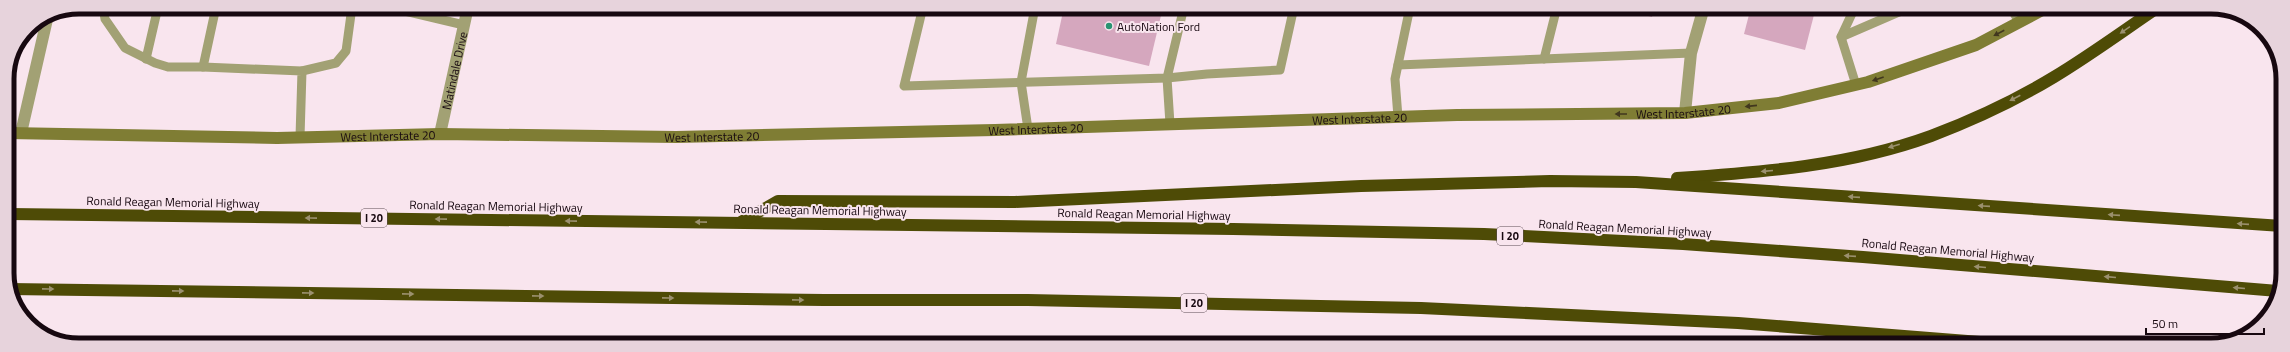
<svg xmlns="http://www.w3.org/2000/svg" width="2290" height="352" font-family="'Titillium Web',sans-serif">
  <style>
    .building { fill: #d5a7be }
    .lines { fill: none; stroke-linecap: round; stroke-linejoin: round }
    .service { stroke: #a2a174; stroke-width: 9 }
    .minor { stroke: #a2a174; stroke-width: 12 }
    .secondary { stroke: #7f7d34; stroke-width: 12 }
    .motorway { stroke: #4e4b06; stroke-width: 12 }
    .oneway { fill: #9b906e }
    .oneway2 { fill: #41371e }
    .poi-dot { fill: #2a9372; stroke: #f9e5ee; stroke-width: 1.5 }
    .labels { text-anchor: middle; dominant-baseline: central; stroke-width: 4; stroke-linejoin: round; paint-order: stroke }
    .shield { fill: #f9e5ee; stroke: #5b4a53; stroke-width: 1 }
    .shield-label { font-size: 11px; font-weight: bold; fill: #170810 }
    .poi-label { font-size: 12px; fill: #170810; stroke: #f9e5ee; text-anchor: start }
    .street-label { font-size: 12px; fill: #170810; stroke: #f9e5ee }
    .rim { fill: none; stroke: #170810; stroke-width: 5 }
  </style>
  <rect width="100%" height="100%" fill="#f9e5ee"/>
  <g class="building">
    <path d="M423,7H449L448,13Z"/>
    <path d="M1064,7H1163L1149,66L1056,44Z"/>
    <path d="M1614,7H1654L1652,17Z"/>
    <path d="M1751,7H1816L1805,50L1744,34Z"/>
  </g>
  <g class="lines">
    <g class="service">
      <path d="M103,7L105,19L125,48L155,63L168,67H203"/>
      <path d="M216,7L203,67L302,71L300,137"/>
      <path d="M388,7L464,25"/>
      <path d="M923,7L904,86L1167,78L1207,74L1280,70L1294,7"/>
      <path d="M1855,7L1841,37L1856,85"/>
      <path d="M2011,8L2019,22"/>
      <path d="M1841,37L1908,8"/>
      <path d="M146,59L158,7"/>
      <path d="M1544,59L1557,7"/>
      <path d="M1398,65L1691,53"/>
      <path d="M302,71L336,63L346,51L352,7"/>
      <path d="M1398,117L1395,79L1410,7"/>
      <path d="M1170,124L1167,78L1184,7"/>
      <path d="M1028,129L1021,82L1035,7"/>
    </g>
    <g class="minor">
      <path d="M1685,113L1691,53L1704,7"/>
      <path d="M21,133L48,15"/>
      <path id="s1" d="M440,134L468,7"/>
    </g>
    <path class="secondary" id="s2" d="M8,133L277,138L440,134L676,137L995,130L1457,115L1685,113L1779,103L1868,82L1976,45L2046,8"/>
    <g class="motorway">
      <path d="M1677,178C1763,172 1849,166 1931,136C1973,120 2016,100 2054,77C2089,56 2123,31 2157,8"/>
      <path d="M9,214L1233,229L1484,234L1683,244L1863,257L2278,291"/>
      <path d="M741,222L778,201L1015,202L1361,186L1550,181L1636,182L2282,226"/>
      <path d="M9,289L824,300H1028L1421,308L1738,323L2018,345"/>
    </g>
  </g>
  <defs><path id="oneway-solid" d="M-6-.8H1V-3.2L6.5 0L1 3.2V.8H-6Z"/></defs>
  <g class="oneway">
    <use href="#oneway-solid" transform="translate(2125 30) rotate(146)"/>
    <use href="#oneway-solid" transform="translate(2015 98) rotate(153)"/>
    <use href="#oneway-solid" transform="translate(1894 146) rotate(164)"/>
    <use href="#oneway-solid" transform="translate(1767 171) rotate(175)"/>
    <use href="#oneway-solid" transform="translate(1854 197) rotate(-176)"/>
    <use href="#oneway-solid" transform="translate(1984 206) rotate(-176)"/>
    <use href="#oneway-solid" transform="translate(2114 215) rotate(-176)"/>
    <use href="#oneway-solid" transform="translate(311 218) rotate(-179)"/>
    <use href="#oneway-solid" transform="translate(441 219) rotate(-179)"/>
    <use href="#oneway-solid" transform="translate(571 221) rotate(-179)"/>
    <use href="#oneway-solid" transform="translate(701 222) rotate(-179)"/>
    <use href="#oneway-solid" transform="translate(2243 224) rotate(-176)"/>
    <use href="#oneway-solid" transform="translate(1850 256) rotate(-176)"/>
    <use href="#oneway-solid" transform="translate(1980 267) rotate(-175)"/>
    <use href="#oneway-solid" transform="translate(2110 277) rotate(-175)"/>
    <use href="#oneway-solid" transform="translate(2239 288) rotate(-175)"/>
    <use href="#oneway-solid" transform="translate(48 289) rotate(1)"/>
    <use href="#oneway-solid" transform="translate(178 291) rotate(1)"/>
    <use href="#oneway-solid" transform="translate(308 293) rotate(1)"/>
    <use href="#oneway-solid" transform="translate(408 294) rotate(1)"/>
    <use href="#oneway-solid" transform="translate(538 296) rotate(1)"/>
    <use href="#oneway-solid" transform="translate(668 298) rotate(1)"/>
    <use href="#oneway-solid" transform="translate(798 300) rotate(1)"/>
  </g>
  <g class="oneway2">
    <use href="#oneway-solid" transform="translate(1999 33) rotate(152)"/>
    <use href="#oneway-solid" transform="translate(1878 79) rotate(161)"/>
    <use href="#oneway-solid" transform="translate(1751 106) rotate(174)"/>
    <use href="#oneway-solid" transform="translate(1621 114) rotate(180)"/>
  </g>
  <circle class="poi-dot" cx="1109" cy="26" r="4"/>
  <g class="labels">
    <g class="shield">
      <rect x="361" y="209" width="26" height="18" rx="3"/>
      <rect x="1497" y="227" width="26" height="18" rx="3"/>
      <rect x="1181" y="294" width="26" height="18" rx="3"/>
    </g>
    <g class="shield-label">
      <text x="374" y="218">I 20</text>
      <text x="1510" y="236">I 20</text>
      <text x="1194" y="303">I 20</text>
    </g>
    <g class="poi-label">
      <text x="1117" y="26">AutoNation Ford</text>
    </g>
    <g class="street-label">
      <text stroke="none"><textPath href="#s1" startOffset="65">Matindale Drive</textPath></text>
      <text stroke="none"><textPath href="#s2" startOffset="1676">West Interstate 20</textPath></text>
      <text stroke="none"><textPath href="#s2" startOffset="1352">West Interstate 20</textPath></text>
      <text stroke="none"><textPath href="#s2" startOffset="1028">West Interstate 20</textPath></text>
      <text stroke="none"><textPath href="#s2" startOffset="380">West Interstate 20</textPath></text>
      <text stroke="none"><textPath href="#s2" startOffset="704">West Interstate 20</textPath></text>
      <text transform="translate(173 202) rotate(1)">Ronald Reagan Memorial Highway</text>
      <text transform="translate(496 206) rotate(1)">Ronald Reagan Memorial Highway</text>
      <text transform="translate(820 210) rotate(1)">Ronald Reagan Memorial Highway</text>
      <text transform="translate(1144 214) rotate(1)">Ronald Reagan Memorial Highway</text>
      <text transform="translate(1625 228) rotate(3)">Ronald Reagan Memorial Highway</text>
      <text transform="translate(1948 250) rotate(5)">Ronald Reagan Memorial Highway</text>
    </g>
  </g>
  <path d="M0 0H2290V352H0ZM79 14H2211A65 65 0 0 1 2276 79V273A65 65 0 0 1 2211 338H79A65 65 0 0 1 14 273V79A65 65 0 0 1 79 14Z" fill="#e7d3dc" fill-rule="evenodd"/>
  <path class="rim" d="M79 14H2211A65 65 0 0 1 2276 79V273A65 65 0 0 1 2211 338H79A65 65 0 0 1 14 273V79A65 65 0 0 1 79 14Z"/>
  <path d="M2146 328v6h118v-6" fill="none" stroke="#170810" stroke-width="2"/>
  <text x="2152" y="328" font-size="12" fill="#170810" stroke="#f9e5ee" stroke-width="3" paint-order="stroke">50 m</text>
</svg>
